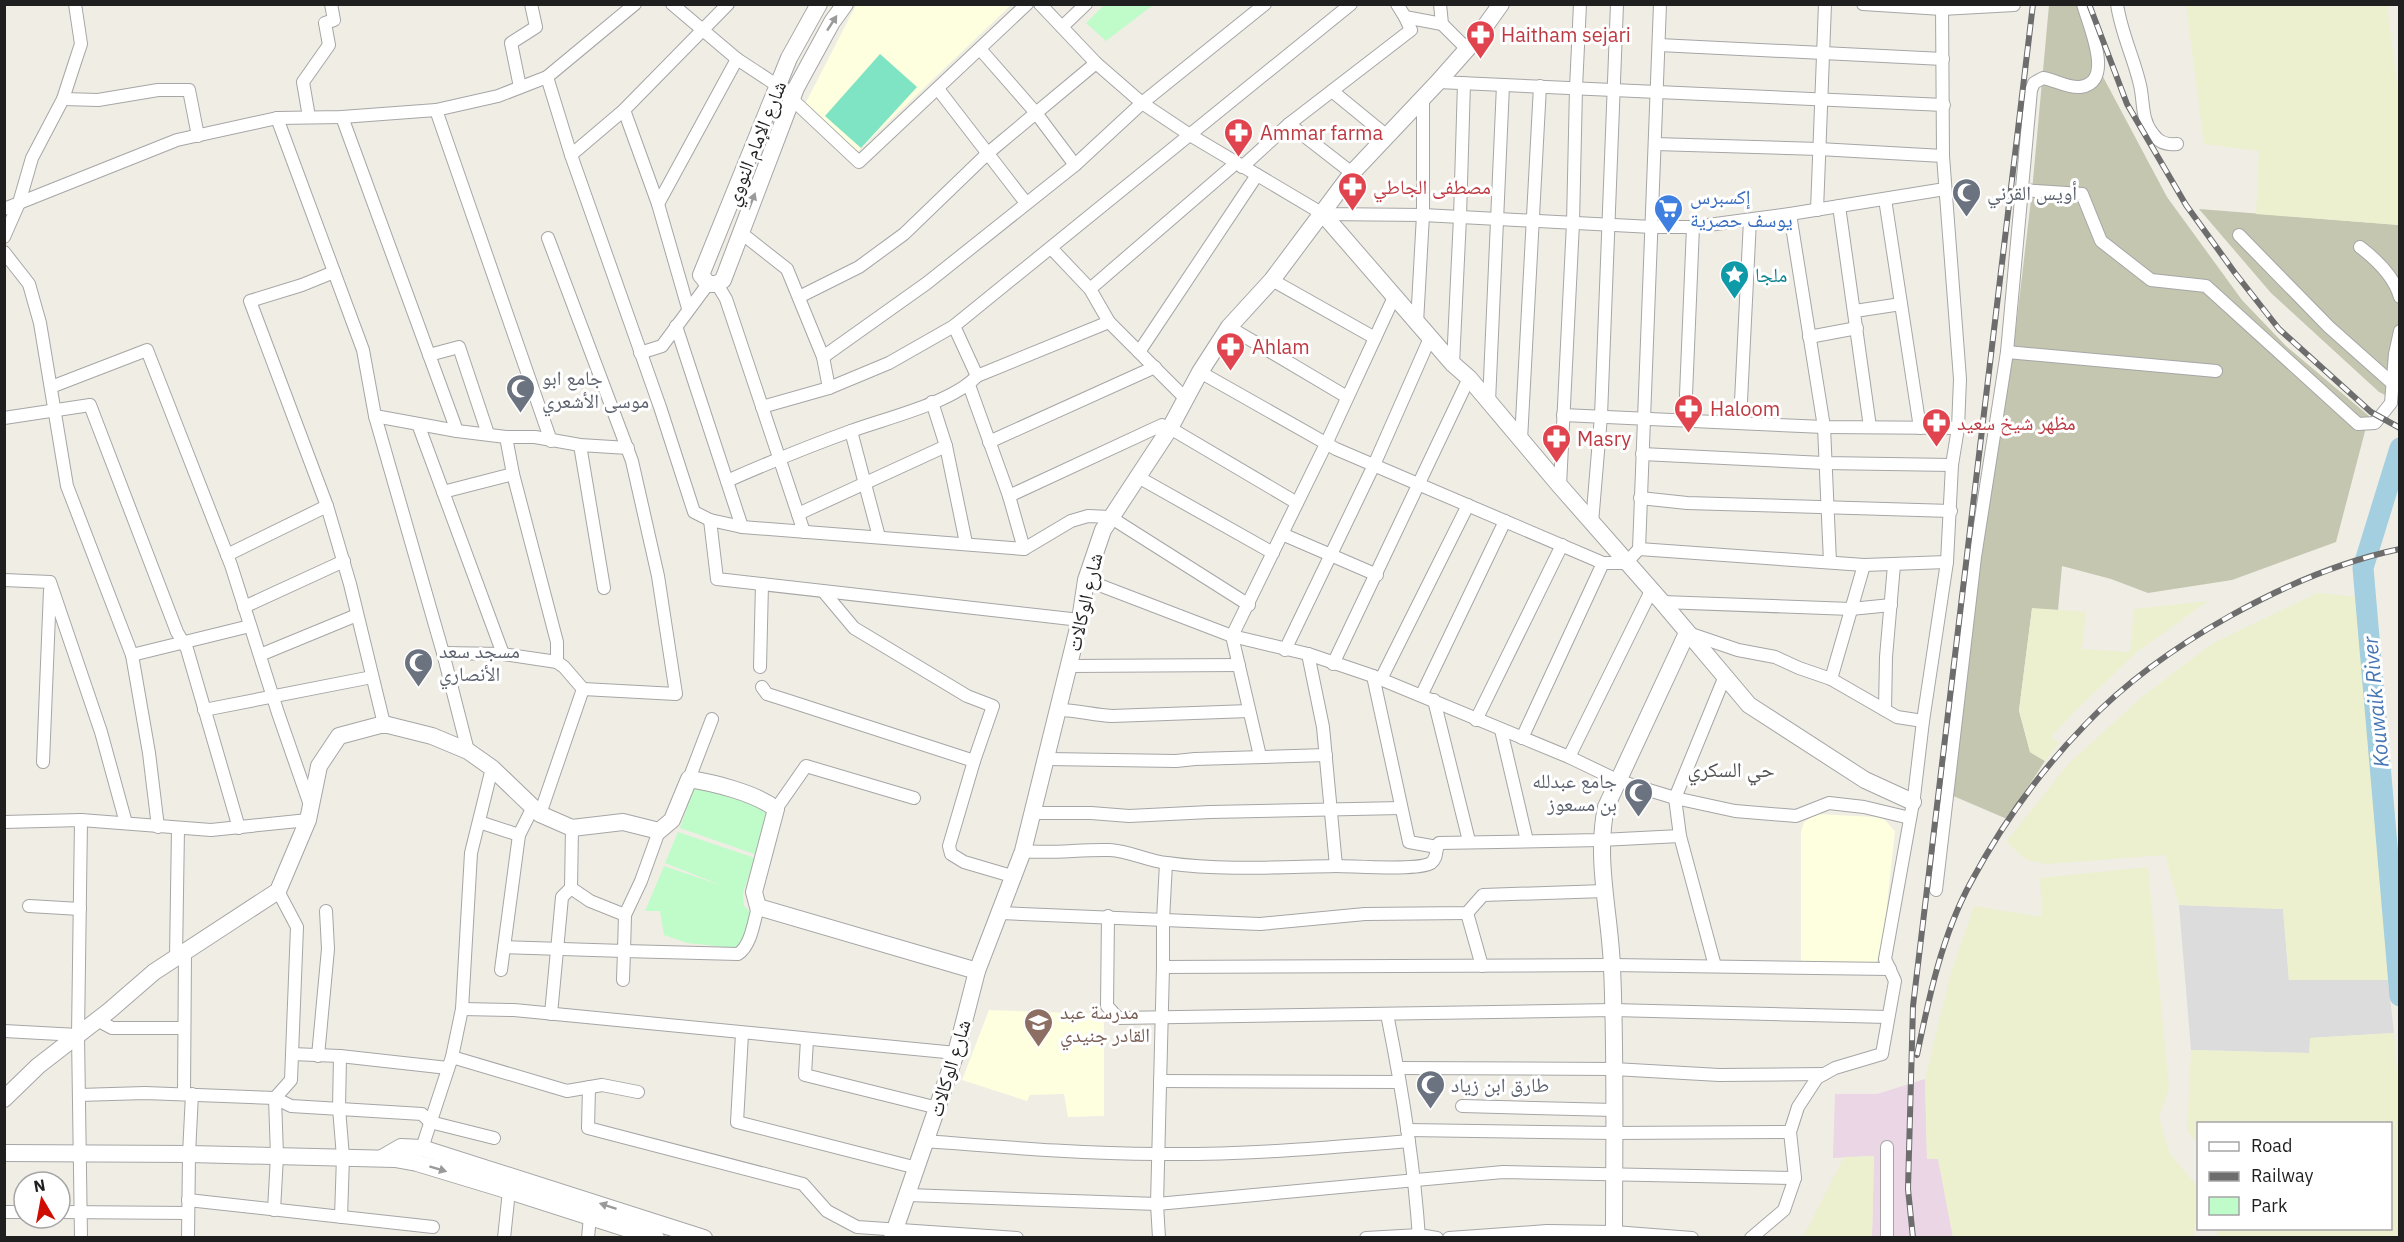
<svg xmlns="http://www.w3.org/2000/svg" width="2404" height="1242" font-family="'IBM Plex Sans','Noto Naskh Arabic',sans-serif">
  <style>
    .residential { fill: #dddcdc }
    .industrial { fill: #ead6e5 }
    .education { fill: #fdffdf }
    .construction { fill: #c4c6b0 }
    .farmland { fill: #ecf0cf }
    .park { fill: #c0fcc9 }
    .pitch { fill: #7fe4c3 }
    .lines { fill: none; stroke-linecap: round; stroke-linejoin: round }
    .river { stroke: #a3cfe0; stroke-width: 21 }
    .minor-casing { stroke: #a6a6a6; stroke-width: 14 }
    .tertiary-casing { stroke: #a6a6a6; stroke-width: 18 }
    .minor { stroke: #fff; stroke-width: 12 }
    .tertiary { stroke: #fff; stroke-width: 16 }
    .rail-casing { stroke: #6d6d6d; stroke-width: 6 }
    .rail { stroke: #fff; stroke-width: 4; stroke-dasharray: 11; stroke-linecap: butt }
    .oneway { fill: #9a9a9a }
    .labels { text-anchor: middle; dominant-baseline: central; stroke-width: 6; stroke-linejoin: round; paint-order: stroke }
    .health-label { font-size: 20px; fill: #be3a42; stroke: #fff; text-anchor: start }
    .street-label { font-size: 20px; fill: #1f1f1f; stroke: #fff }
    .worship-label { font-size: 20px; fill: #5b616d; stroke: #fff; text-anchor: start }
    .shop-label { font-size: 20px; fill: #366cbe; stroke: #fff; text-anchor: start }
    .culture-label { font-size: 20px; fill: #0d838f; stroke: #fff; text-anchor: start }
    .education-label { font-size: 20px; fill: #785e54; stroke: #fff; text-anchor: start }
    .water-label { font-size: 21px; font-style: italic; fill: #4676b5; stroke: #fff }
    .neighbourhood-label { font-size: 21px; fill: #525252; stroke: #fff }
  </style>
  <rect width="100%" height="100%" fill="#f0ede5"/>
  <path class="residential" d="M2179,905L2283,909L2289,980H2388L2394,1033L2310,1038V1053L2191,1050Z"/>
  <path class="industrial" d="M1925,1079L1927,1159H1938L1953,1237H1872L1874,1156L1833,1158L1835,1094H1877Z"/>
  <g class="education">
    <path d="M856,5H1011L858,151L804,106Z"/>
    <path d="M1816,814L1876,817L1885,820L1895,831L1883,942L1876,963L1801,962V832L1804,822Z"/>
    <path d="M989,1010L1104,1014V1116L1068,1117L1064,1094L1030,1095L1027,1101L962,1080Z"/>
  </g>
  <g class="construction">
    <path d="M2049,5H2079L2101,73L2167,197L2242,300L2286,346L2369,416L2336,542L2232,580L2148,593L2111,579L2062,566L2058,610L2032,609L2019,710L2030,752L2045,761L2007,819L1951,795L1981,558L2013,353L2032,191Z"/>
    <path d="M2199,209L2399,225L2400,397L2397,401L2379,392L2271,293Z"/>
  </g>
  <g class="farmland">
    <path d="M2186,5H2387L2400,106L2399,225L2256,214L2259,151L2204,144Z"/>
    <path d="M2317,593L2360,597L2388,980H2289L2283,909L2179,905L2165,855L2047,864L2027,860L2006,842L2069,763L2143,696L2213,643Z"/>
    <path d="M2208,601L2137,652L2076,710L2051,737L2059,743L2045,761L2030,752L2019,711L2032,608L2086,612L2082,649L2130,652L2134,609Z"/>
    <path d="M2148,867L2169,1088L2159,1117L2170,1154L2198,1187V1210L2193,1237H1953L1938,1159H1927L1925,1079L1950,976L1974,906L2042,917L2040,878Z"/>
    <path d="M2394,1033L2400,1114L2399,1237H2216L2218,1229L2390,1228V1124H2198V1143L2187,1131L2191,1050L2309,1053L2310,1038Z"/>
    <path d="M1874,1156L1872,1237H1803L1844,1157Z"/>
  </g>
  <g class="park">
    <path d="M1104,5V4L1153,5L1106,41L1086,23Z"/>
    <path d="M694,787L766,807L768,817L757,855L680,828Z"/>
    <path d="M678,832L755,858L743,893L744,906L752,914L741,946L735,948L687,943L664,935L660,911H645L664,866L723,886L665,863Z"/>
  </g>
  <path class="pitch" d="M880,54L917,87L861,148L825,116Z"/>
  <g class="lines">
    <path class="river" d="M2400,448L2363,568L2400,996"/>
    <defs>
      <g id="minor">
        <path d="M672,4L737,59L778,86L859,162L1027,4"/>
        <path d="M1040,4L1096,63L1142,103L1190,135L1323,214L1423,215L1652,227H1693L1790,214L1945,189"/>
        <path d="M1397,4L1405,17L1442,24"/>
        <path d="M1440,4L1442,24L1467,49"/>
        <path d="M1863,4L1942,9L2014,5"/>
        <path d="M2117,4C2121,33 2134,58 2140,85C2144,102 2141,120 2153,134C2159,143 2167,145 2177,144"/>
        <path d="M1062,27L1086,4"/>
        <path d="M1659,45L1943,59"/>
        <path d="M980,49L1036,113L1075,165"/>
        <path d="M547,77L571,155L660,407L694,512L710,520L742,527L1024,549L1071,521L1088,516L1110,517L1249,605"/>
        <path d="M1438,82L1944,105"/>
        <path d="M520,87L511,43L536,27L531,4"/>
        <path d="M938,89L1026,203"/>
        <path d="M1332,91L1387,136"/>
        <path d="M63,99L98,100L158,90H189L198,136"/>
        <path d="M436,110L551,441"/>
        <path d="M624,110L658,204L688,308"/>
        <path d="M309,117L303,82L329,45L325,23L334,20L331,4"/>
        <path d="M342,117L457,431"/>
        <path d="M277,118L363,350L375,416L457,431L506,437H535L580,445L628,448"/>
        <path d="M1289,124L1352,173"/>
        <path d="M1655,144L1819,149L1943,156"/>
        <path d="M571,155L624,110L728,4"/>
        <path d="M1242,167L1289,124L1411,30L1405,17"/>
        <path d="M2022,190L2082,194L2101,241L2151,280L2206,286L2358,424L2375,423L2391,403L2395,354L2400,331"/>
        <path d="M1885,199L1920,428"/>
        <path d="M658,204L737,59"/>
        <path d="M1839,206L1870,427"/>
        <path d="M4,209L177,140L277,118L342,117L436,110L498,96L547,77L635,4"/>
        <path d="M1817,210L1825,4"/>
        <path d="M1790,214L1824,427L1830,562"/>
        <path d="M740,232L787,269L823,357L829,388"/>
        <path d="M2239,235L2329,327L2392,383"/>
        <path d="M4,237L19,203L32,158L63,99L75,62L81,44L75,4"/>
        <path d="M548,238L632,461L658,576L676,694L583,689"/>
        <path d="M2360,247C2377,260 2394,276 2400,297"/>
        <path d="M1052,249L1090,289L1109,322L1185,398"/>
        <path d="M4,252L29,284L40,323L67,486L132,655L149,753L158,827"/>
        <path d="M334,272L302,285L250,301L327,506L350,584L384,724"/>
        <path d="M1272,280L1375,338"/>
        <path d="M717,284L726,299L804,532"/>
        <path d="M1090,289L1236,163"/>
        <path d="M799,297L859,267L904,234L988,153L1096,63"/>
        <path d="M1855,311L1901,304"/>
        <path d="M1417,323L1423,215V99"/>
        <path d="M676,326L742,527"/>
        <path d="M954,326L977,376"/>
        <path d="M1229,327L1347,397"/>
        <path d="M1809,337L1857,328"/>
        <path d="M1139,352L1257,175"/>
        <path d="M2007,352L2216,371"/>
        <path d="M640,353L662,346L708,284"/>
        <path d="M429,355L459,347L488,434"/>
        <path d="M823,357L927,283L1075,165L1142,103L1265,4"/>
        <path d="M1453,364L1460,217L1464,83"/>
        <path d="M1200,372L1336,449L1603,563H1626L1639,549L1660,4"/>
        <path d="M969,385L1009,496L1024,549"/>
        <path d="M51,387L147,350L231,565L278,713L310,805"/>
        <path d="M932,402L946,446"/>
        <path d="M1489,402L1503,85"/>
        <path d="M762,407L829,388L889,363L954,326L1351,4"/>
        <path d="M1563,415L1824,427L1958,428"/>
        <path d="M375,416L443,653L468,751"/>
        <path d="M4,418L90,405L177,632L187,649L239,828"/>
        <path d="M1685,419L1693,227"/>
        <path d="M1740,421L1750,220"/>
        <path d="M418,424L503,654"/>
        <path d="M851,431L879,537"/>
        <path d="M506,437L513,474L557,642V662L564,667L583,689L540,814"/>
        <path d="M1521,440L1540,86"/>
        <path d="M989,442L1155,367"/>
        <path d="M580,445L604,588"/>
        <path d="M1642,454L1824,463L1952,465"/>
        <path d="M1138,477L1273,553"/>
        <path d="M727,481C768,463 809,446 851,431C886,418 952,403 977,376L1109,322"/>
        <path d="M1560,486L1573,223L1576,88L1580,4"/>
        <path d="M443,492L513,474"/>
        <path d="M1009,496L1162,425L1170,428L1297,503"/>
        <path d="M1640,498L1687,503L1951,511"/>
        <path d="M798,514L946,446L966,543"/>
        <path d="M710,520L717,579L1080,620"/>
        <path d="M1592,523L1601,416L1617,4"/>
        <path d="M1282,534L1377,575"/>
        <path d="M1639,549L1864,565L1947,562"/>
        <path d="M227,555L327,506"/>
        <path d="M4,580L50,582L101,732L126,823"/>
        <path d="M1086,580L1232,636L1308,654L1373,676L1569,757L1619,781L1675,798L1735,811L1796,816L1829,803L1864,807L1910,818"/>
        <path d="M823,591L854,628L967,696L993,706L974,761"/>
        <path d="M1662,602L1851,609L1891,605"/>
        <path d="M244,607L344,561"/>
        <path d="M1688,633L1738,650L1775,657L1799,668L1831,679L1897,717L1923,721"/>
        <path d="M1285,650L1374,465L1430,338"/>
        <path d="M443,653L503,654L557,662"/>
        <path d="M1308,654L1323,727L1336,866"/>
        <path d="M132,655L250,626"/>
        <path d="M260,655L357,615"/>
        <path d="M1333,664L1469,378"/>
        <path d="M1069,666L1239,665"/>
        <path d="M760,667L762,584"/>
        <path d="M1373,676L1409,842L1437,847"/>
        <path d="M1381,679L1468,505"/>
        <path d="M1831,679L1864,565"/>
        <path d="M762,687L767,694L786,700L974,761L949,846L951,854L964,862L1015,877"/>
        <path d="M1422,694L1505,521"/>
        <path d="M1434,700L1469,841"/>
        <path d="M204,710L372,677"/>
        <path d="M1059,710C1077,710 1093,715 1112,716L1249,711"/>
        <path d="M1885,710L1886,657L1894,565"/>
        <path d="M1476,720L1562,545"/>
        <path d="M1501,730L1527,841"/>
        <path d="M1522,738L1603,563"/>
        <path d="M1260,756L1232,636L1326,444L1394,297"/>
        <path d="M1569,757L1651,591"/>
        <path d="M1047,759L1176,761L1195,759L1326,755"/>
        <path d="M43,762L50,590"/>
        <path d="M689,779L712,719"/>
        <path d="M776,809L806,766L914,798"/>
        <path d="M1034,813H1091L1129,816L1210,812L1401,808"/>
        <path d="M4,822L81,820L211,830L308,820"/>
        <path d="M479,822L519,835"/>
        <path d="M572,828L571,888L590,901L625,915"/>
        <path d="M1023,851C1052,854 1081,849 1110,850C1129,851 1148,861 1167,863C1223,871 1280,867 1336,866C1354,866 1418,871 1431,863C1438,858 1435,849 1439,843L1601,840L1680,836"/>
        <path d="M1936,890L1975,557L2007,352L2031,90L2034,83L2043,78C2055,80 2067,88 2080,87C2116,83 2088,24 2083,4"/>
        <path d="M29,906L80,909"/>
        <path d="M1001,913L1260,924L1365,914L1467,913L1483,895L1605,891"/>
        <path d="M1467,913L1482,966"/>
        <path d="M1108,916L1107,1006L1118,1018L1613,1010L1888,1017"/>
        <path d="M504,947L624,951L625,915L641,881L659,831"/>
        <path d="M176,958L178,828"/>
        <path d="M1715,966L1680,836L1675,798L1725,676"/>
        <path d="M1163,967L1612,965L1890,969"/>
        <path d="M501,970L519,835L533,807"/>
        <path d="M623,980L624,951L738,954C751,946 754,921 758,907"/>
        <path d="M462,1009L514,1010L956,1053"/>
        <path d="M551,1014L562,897L571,888"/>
        <path d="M1387,1014C1402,1088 1414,1162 1419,1238"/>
        <path d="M97,1020L112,1028H184"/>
        <path d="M4,1031L78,1035"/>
        <path d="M742,1034L737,1122L917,1168"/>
        <path d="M807,1039L805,1075L938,1108"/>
        <path d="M292,1054L340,1056L448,1068"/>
        <path d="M318,1056L328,949L326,911"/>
        <path d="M340,1056L339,1108L343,1157L341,1217"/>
        <path d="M452,1057L567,1091L602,1085L638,1092"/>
        <path d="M1398,1068L1614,1069L1719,1075L1824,1074"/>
        <path d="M1160,1081L1399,1082"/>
        <path d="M589,1087L588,1128L803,1184L827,1211L857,1227L1017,1238"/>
        <path d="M184,1094L185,952"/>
        <path d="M79,1095L145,1093L275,1098L291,1106L422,1114L430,1122L494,1138"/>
        <path d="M1462,1106L1614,1110"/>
        <path d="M1407,1130L1614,1133L1790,1132"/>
        <path d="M926,1141C1003,1147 1081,1154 1158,1154C1242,1155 1326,1148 1409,1141"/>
        <path d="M1887,1147V1238"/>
        <path d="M422,1148L452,1057L462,1009L471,853L492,768"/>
        <path d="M908,1195L1157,1204L1503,1172L1795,1178"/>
        <path d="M188,1200L433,1227"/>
        <path d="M274,1210L277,1156L275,1098L291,1080L297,927L278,891"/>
        <path d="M4,1212H24"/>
        <path d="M60,1212L188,1213"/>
        <path d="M81,1238L78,1035L81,820"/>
        <path d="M188,1238L189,1154L192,1094"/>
        <path d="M504,1238L509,1191"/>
        <path d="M588,1238L590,1216"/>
        <path d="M1159,1238L1157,1204L1163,967V920L1166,863"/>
        <path d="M1366,1238L1419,1235L1437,1238"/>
        <path d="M1449,1238L1547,1231L1614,1232L1692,1238"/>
        <path d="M1751,1238L1784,1210L1795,1178L1790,1132L1798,1107L1817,1078L1835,1068L1882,1054L1895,981L1885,959L1914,797L1923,721L1947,562L1952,465L1958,428L1960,379L1943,156L1942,4"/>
      </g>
      <g id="tertiary">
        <path d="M819,4L789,58L701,275L708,284H717L723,280L796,88L832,22L845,4"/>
        <path d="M1323,214L1453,364L1469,378L1560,486L1662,602L1749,705L1865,780L1913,802"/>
        <path d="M4,1099L38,1066L109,1011L154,972L278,891L308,820L319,766L339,736L384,724L432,736L468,751L492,768L540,814L572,828L623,822L659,831L672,820L689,779C715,783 755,793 776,809L754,892L758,907L977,971"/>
        <path d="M4,1153L189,1154L395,1159L417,1163L503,1189L656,1238"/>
        <path d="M382,1158L401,1147L422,1148L704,1238"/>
        <path d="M892,1238L956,1053L977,971L1023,851L1080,620L1086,580L1103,530L1170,428L1200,372L1229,327L1272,280L1352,173L1438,82L1476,39L1501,4"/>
        <path d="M1614,1238C1614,1147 1616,1057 1612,967C1610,914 1595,860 1606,807L1687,633"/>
      </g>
    </defs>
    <use href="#minor" class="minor-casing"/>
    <use href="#tertiary" class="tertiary-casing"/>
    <use href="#minor" class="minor"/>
    <use href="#tertiary" class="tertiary"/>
    <defs>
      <g id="rail">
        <path d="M2089,4L2127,104L2186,205L2235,273L2279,329L2371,412L2400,428"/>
        <path d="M1917,1055C1929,997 1942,935 1971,882C2001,826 2041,770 2086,724C2160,646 2294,571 2400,549"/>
        <path d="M1913,1238L1908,1189L1913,1006L2033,4"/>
      </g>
    </defs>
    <use href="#rail" class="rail-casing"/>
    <use href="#rail" class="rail"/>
  </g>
  <defs><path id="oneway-solid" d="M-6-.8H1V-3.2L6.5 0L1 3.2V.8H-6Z" transform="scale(1.5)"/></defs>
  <g class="oneway">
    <use href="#oneway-solid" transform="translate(832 23) rotate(-57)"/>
    <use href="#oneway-solid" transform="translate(752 201) rotate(-69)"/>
    <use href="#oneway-solid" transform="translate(438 1169) rotate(17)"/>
    <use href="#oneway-solid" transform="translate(608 1206) rotate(-162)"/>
  </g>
  <defs>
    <symbol id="pharmacy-pin" viewBox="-11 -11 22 30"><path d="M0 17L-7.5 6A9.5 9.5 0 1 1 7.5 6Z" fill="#e0444e" stroke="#fff"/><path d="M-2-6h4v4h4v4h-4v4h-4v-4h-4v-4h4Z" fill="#fff"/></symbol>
    <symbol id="mosque-pin" viewBox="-11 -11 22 30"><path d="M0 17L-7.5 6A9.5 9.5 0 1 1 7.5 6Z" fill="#6b7280" stroke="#fff"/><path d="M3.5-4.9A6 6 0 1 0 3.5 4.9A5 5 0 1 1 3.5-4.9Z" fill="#fff"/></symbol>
    <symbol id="supermarket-pin" viewBox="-11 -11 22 30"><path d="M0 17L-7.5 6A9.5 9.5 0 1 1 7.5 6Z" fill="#3f7fe0" stroke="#fff"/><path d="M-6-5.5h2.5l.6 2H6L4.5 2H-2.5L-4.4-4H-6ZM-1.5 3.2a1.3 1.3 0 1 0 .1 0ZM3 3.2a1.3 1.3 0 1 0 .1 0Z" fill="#fff"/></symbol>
    <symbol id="sight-pin" viewBox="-11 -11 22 30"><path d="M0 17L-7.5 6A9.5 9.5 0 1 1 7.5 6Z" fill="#0f9aa8" stroke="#fff"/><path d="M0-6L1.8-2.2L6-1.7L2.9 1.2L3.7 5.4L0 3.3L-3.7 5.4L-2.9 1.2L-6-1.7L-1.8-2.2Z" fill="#fff"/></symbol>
    <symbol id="school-pin" viewBox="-11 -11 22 30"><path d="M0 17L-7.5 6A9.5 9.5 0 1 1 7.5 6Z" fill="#8d6e63" stroke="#fff"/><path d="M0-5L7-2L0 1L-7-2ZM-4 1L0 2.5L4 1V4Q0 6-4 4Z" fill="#fff"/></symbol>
  </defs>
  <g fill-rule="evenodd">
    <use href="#pharmacy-pin" x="1464" y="18" width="33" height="45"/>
    <use href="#pharmacy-pin" x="1222" y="116" width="33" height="45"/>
    <use href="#pharmacy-pin" x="1336" y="170" width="33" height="45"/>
    <use href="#mosque-pin" x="1950" y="176" width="33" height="45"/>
    <use href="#supermarket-pin" x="1652" y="192" width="33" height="45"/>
    <use href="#sight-pin" x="1718" y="258" width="33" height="45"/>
    <use href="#pharmacy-pin" x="1214" y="330" width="33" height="45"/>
    <use href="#mosque-pin" x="504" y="372" width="33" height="45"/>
    <use href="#pharmacy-pin" x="1672" y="392" width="33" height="45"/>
    <use href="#pharmacy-pin" x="1920" y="406" width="33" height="45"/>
    <use href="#pharmacy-pin" x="1540" y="422" width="33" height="45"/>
    <use href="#mosque-pin" x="402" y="646" width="33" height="45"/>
    <use href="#mosque-pin" x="1622" y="776" width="33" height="45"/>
    <use href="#school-pin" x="1022" y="1006" width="33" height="45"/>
    <use href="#mosque-pin" x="1414" y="1068" width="33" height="45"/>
  </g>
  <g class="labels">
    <g class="health-label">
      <text x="1501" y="34">Haitham sejari</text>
      <text x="1260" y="132">Ammar farma</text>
      <text x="1373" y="186">مصطفى الجاطي</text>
      <text x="1252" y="346">Ahlam</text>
      <text x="1710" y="408">Haloom</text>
      <text x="1957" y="422">مظهر شيخ سعيد</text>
      <text x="1577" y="438">Masry</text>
    </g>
    <g class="street-label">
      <text transform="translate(755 143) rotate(-68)">شارع الإمام النووي</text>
      <text transform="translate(1084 602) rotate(-77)">شارع الوكالات</text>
      <text transform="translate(949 1068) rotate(-73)">شارع الوكالات</text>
    </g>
    <g class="worship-label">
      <text x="1987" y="192">أويس القرني</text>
      <text x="542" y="377">جامع ابو<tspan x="542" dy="23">موسى الأشعري</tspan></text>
      <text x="439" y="650">مسجد سعد<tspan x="439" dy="23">الأنصاري</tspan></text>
      <text x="1617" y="780" text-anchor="end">جامع عبدلله<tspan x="1617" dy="23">بن مسعوز</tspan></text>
      <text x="1451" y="1084">طارق ابن زياد</text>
    </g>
    <g class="shop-label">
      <text x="1690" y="196">إكسبرس<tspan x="1690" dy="23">يوسف حصرية</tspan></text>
    </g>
    <g class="culture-label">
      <text x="1755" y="274">ملجا</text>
    </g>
    <g class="education-label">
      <text x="1060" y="1011">مدرسة عبد<tspan x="1060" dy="23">القادر جنيدي</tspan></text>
    </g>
    <g class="water-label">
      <text transform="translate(2375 702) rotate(-95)">Kouwaik River</text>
    </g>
    <g class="neighbourhood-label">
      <text x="1731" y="769">حي السكري</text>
    </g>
  </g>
  <rect width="2404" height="1242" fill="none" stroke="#1f1f1f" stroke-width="12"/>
  <rect x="2197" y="1122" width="195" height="108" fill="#ffffff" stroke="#a5a5a5" stroke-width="1.5"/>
  <rect x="2209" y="1142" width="30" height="9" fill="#ffffff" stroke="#a5a5a5" stroke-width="1.5"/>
  <text x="2251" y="1152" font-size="18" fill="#1f1f1f">Road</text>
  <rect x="2209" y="1172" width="30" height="9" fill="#6d6d6d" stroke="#a5a5a5" stroke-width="1.5"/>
  <text x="2251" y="1182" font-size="18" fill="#1f1f1f">Railway</text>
  <rect x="2209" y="1197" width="30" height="18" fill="#c0fcc9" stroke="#a5a5a5" stroke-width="1.5"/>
  <text x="2251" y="1212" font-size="18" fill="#1f1f1f">Park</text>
  <g transform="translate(42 1200) rotate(350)"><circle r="28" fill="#ffffff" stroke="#a5a5a5" stroke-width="1.5"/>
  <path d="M0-4.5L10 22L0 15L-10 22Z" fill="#ce0d00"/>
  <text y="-9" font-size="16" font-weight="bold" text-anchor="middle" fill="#1f1f1f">N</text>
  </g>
</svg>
